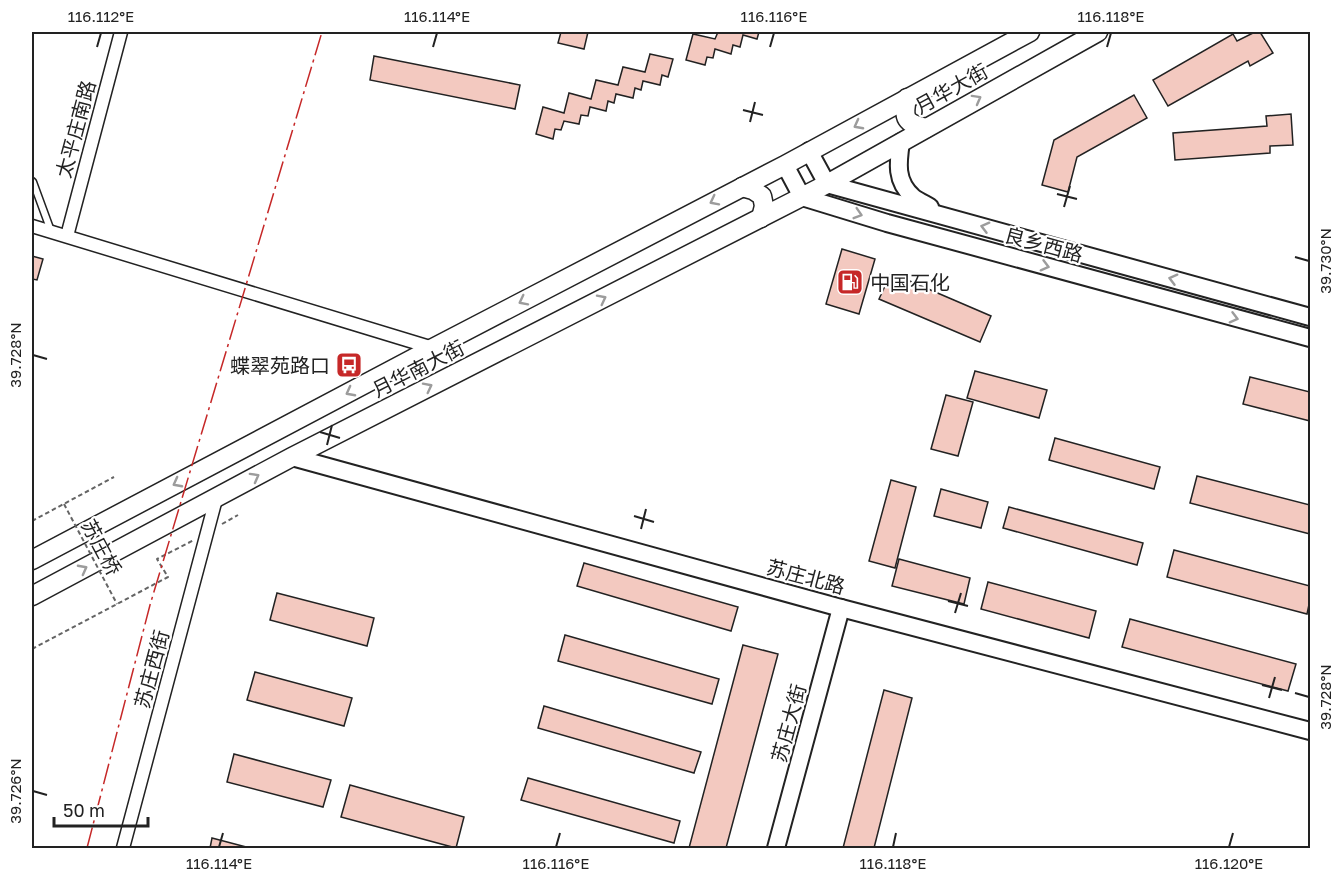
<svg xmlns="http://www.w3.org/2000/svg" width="1342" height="880" font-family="'Golos Text','Noto Sans SC',sans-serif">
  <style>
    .building { fill: #f3c9c0; stroke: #222; stroke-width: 1.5 }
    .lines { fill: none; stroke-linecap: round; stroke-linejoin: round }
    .lane-casing { stroke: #222; stroke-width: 9 }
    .street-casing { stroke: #222; stroke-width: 15 }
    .secondary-casing { stroke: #222; stroke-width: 20 }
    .primary-casing { stroke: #222; stroke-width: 21 }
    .path { stroke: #646464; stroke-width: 2; stroke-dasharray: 4.5 3; stroke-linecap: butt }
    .lane { stroke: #fff; stroke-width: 6 }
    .street { stroke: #fff; stroke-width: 12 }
    .secondary { stroke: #fff; stroke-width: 16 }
    .primary { stroke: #fff; stroke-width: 18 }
    .path-bridge { stroke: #646464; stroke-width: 2; stroke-dasharray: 4.5 3; stroke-linecap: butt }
    .power { stroke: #c62828; stroke-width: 1.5; stroke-dasharray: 21 4.5 3 4.5; stroke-linecap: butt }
    .oneway { stroke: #9c9c9c }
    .ticks { fill: none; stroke: #222; stroke-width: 2 }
    .labels { text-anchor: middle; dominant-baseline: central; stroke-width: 4.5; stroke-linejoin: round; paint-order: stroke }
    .street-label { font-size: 20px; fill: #222; stroke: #fff }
    .poi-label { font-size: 20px; fill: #222; stroke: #fff; text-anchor: start }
    .neatline { fill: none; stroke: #222; stroke-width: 2 }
    .ticks-label { font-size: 15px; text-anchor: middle; fill: #222 }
  </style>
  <rect width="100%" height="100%" fill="#fff"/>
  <g class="building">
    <path d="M561,32H588L584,49L558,43Z"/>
    <path d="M718,32H759L757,39L743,35L740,47L733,45L731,54L715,49L713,58L707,57L705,65L686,60L693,34L715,39Z"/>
    <path d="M1255,32H1260L1273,53L1250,66L1248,61L1168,106L1153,80L1233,34L1237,41Z"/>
    <path d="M650,54L673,59L668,77L662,75L660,85L643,81L641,90L635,88L633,98L616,94L614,103L608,101L606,111L590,107L588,116L581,115L579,124L564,121L561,130L555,129L553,139L536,134L543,107L564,113L569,93L591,99L596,80L618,85L623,67L645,72Z"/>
    <path d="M374,56L520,85L515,109L370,80Z"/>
    <path d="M1134,95L1147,118L1077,157L1068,192L1042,185L1054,140Z"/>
    <path d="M1291,114L1293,145L1270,146V153L1175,160L1173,133L1267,126L1266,116Z"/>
    <path d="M842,249L875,259L859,314L826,304Z"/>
    <path d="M32,256L43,259L37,280L32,279Z"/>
    <path d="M891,273L991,316L980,342L879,299Z"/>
    <path d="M975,371L1047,390L1039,418L967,398Z"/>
    <path d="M1250,377L1310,392V421L1243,404Z"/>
    <path d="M946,395L973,402L958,456L931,449Z"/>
    <path d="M1055,438L1160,467L1154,489L1049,460Z"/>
    <path d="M1197,476L1310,505V534L1190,503Z"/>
    <path d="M891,480L916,487L895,568L869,561Z"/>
    <path d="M941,489L988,502L981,528L934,516Z"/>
    <path d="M1009,507L1143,543L1137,565L1003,528Z"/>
    <path d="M1174,550L1310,586V600L1307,614L1167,577Z"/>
    <path d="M899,559L970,578L964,604L892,586Z"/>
    <path d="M584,563L738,607L731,631L577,586Z"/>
    <path d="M988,582L1096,611L1089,638L981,609Z"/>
    <path d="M277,593L374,618L367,646L270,620Z"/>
    <path d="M1130,619L1296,664L1288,691L1122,647Z"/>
    <path d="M565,635L719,679L712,704L558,661Z"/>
    <path d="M743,645L778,654L726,848H689Z"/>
    <path d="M255,672L352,698L344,726L247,700Z"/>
    <path d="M884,690L912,698L874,848H843Z"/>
    <path d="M544,706L701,752L694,773L538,728Z"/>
    <path d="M234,754L331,780L323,807L227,782Z"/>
    <path d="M528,778L680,821L674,843L521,800Z"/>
    <path d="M350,785L464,817L456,848L341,817Z"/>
    <path d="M212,838L250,848H210Z"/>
  </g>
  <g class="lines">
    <defs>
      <path id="lane" d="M32,181L33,182L51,231"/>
      <g id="street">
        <path d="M32,226L433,348"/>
        <path d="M67,236L121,32"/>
        <path d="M123,848L216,499"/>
      </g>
      <g id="secondary">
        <path d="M901,142C898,162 895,181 913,197C918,201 925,204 930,207"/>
        <path d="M809,151L827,184L1310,317"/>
        <path d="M785,165L802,197L887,223L1310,338"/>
        <path d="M292,457L841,608L1310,731"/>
        <path d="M776,848L841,608"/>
      </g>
      <g id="primary">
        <path d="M907,98C903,119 905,123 926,128"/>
        <path d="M742,187L753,190L762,196L764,206L761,218"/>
        <path d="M32,560L433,348L785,165L1030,32"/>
        <path d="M32,596L292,457L827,184L1098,32"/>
      </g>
    </defs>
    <use href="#lane" class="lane-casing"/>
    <use href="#street" class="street-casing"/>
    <use href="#secondary" class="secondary-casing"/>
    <use href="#primary" class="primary-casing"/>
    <g class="path">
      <path d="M32,521L114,477"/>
      <path d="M222,524L238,515"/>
      <path d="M32,649L168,577L157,559L194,540"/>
    </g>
    <use href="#lane" class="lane"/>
    <use href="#street" class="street"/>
    <use href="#secondary" class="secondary"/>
    <use href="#primary" class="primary"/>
    <path class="path-bridge" d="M64,504L117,604"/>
    <path class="power" d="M87,848L150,605L322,32"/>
  </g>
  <defs><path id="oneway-chevron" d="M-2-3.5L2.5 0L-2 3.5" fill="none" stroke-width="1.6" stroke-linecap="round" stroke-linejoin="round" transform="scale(1.5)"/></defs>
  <g class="oneway">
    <use href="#oneway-chevron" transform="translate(977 99) rotate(-29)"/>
    <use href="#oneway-chevron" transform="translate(858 125) rotate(152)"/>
    <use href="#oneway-chevron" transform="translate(714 201) rotate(153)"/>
    <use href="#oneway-chevron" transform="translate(858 214) rotate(17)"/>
    <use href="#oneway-chevron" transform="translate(985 227) rotate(-165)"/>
    <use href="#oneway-chevron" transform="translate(1045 266) rotate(15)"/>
    <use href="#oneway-chevron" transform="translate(1173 279) rotate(-165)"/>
    <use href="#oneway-chevron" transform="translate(602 299) rotate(-27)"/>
    <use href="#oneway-chevron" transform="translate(523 301) rotate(153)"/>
    <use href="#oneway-chevron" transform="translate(1234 318) rotate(15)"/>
    <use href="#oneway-chevron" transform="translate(428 387) rotate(-27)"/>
    <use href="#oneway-chevron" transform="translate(350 392) rotate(152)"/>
    <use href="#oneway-chevron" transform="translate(255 477) rotate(-29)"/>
    <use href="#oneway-chevron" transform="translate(177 483) rotate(152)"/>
    <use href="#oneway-chevron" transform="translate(83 569) rotate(-28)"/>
  </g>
  <path class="ticks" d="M97,47L101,33M433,47L437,33M770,47L774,33M1107,47L1111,33M743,110L763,115M750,122L755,102M1057,194L1077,199M1064,207L1070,186M1295,257L1309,261M33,355L47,359M320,432L340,438M327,445L332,425M634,516L654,522M641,529L646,509M948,601L968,606M955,613L961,593M1262,685L1282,690M1295,693L1309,697M1269,698L1275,677M33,791L47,795M219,847L223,833M556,847L560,833M893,847L896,833M1229,847L1233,833"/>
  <defs>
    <symbol id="fuel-square" viewBox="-11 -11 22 22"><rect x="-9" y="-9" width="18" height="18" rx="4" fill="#c62828" stroke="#fff"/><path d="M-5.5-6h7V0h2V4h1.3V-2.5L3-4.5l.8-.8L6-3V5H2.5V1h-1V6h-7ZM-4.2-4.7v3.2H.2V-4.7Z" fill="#fff"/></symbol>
    <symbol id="bus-square" viewBox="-11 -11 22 22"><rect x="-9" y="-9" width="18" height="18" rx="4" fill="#c62828" stroke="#fff"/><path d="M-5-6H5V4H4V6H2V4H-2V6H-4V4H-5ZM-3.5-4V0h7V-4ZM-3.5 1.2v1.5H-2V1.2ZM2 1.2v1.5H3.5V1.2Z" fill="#fff"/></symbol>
  </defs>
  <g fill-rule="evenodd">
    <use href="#fuel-square" x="835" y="267" width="30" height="30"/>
    <use href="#bus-square" x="334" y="350" width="30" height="30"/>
  </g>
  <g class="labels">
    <g class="street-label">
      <text transform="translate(951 88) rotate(-29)">月华大街</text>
      <text transform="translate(75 129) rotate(-75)">太平庄南路</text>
      <text transform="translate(1044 244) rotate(15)">良乡西路</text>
      <text transform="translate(418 368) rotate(-27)">月华南大街</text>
      <text transform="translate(102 547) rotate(62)">苏庄桥</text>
      <text transform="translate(806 576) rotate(15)">苏庄北路</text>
      <text transform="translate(151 669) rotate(-75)">苏庄西街</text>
      <text transform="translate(788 723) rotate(-75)">苏庄大街</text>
    </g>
    <g class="poi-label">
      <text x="870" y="282">中国石化</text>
      <text x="330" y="365" text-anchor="end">蝶翠苑路口</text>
    </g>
  </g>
  <rect width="1342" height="880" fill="none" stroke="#ffffff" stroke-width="66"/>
  <path d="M54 817v9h94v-9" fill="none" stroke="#222222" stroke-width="3"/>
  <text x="63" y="817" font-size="18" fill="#222222" stroke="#ffffff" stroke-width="4.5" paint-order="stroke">50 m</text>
  <rect x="33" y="33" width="1276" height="814" class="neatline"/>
  <g class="ticks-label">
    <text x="101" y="22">116.112°E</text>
    <text x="437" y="22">116.114°E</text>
    <text x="774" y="22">116.116°E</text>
    <text x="1111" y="22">116.118°E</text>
    <text transform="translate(1326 261) rotate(-90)" y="5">39.730°N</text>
    <text transform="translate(16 355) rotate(-90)" y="5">39.728°N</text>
    <text transform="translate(1326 697) rotate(-90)" y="5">39.728°N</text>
    <text transform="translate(16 791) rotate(-90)" y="5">39.726°N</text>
    <text x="219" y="869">116.114°E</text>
    <text x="556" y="869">116.116°E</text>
    <text x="893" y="869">116.118°E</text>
    <text x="1229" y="869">116.120°E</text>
  </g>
</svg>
